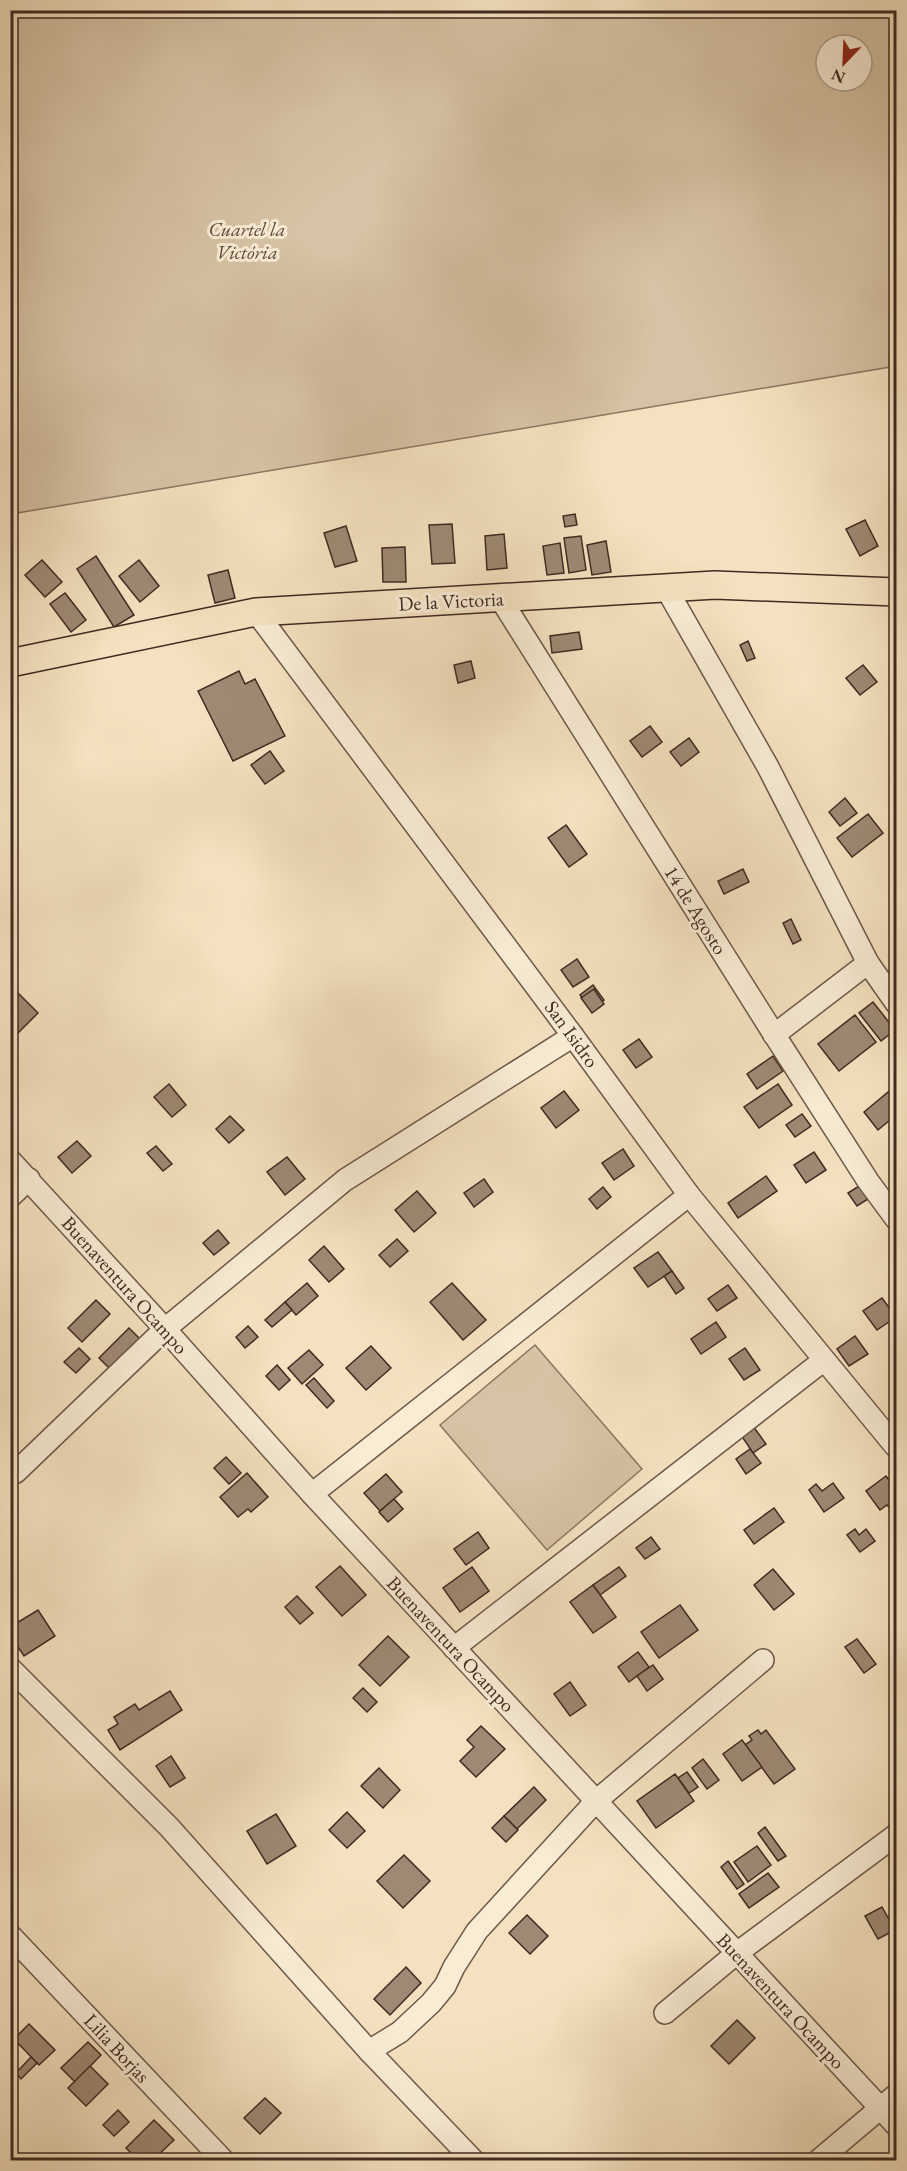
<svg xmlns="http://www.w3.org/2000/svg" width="907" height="2171" font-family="'EB Garamond',serif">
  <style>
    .green { fill: #d6c2a4; stroke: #8c7663; stroke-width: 1.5; fill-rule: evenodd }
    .building { fill: #9e8974; stroke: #412a22; stroke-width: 1.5 }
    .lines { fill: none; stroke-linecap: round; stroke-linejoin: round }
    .minor-casing { stroke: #6e5849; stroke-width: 24 }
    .major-casing { stroke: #412a22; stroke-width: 30 }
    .minor { stroke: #f8ecd5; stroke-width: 21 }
    .major { stroke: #f4e1bf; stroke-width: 27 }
    .labels { text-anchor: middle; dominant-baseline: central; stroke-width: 6; stroke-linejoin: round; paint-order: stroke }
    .park-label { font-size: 20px; font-style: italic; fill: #5f483c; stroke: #f8ecd5 }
    .street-label { font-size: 20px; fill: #412a22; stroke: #f8ecd5 }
  </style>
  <rect width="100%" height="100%" fill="#f4e1bf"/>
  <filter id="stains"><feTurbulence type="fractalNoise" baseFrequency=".00333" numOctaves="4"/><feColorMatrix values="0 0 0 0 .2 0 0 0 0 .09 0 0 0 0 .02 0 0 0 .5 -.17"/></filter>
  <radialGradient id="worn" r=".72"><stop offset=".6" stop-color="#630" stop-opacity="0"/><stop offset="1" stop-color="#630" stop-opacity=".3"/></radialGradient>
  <g class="green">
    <path d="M11,10L896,11V366L11,514ZM826,45H862V81H826Z"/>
    <path d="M535,1345L642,1469L547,1550L440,1425Z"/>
  </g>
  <g class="building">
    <path d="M575,514L577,525L565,527L563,516Z"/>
    <path d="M865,520L878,546L860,556L846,529Z"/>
    <path d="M452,524L455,563L432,564L429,525Z"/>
    <path d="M346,526L357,561L335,567L324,533Z"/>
    <path d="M504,534L507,568L487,570L485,536Z"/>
    <path d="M581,536L586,570L569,573L564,538Z"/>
    <path d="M606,541L611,572L592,575L587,545Z"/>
    <path d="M560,543L564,573L547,575L543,546Z"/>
    <path d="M405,547L406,582H383L382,548Z"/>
    <path d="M96,556L134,615L114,627L77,569Z"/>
    <path d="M42,560L62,582L45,597L25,575Z"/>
    <path d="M139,560L159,586L140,602L119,576Z"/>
    <path d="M228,570L235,598L215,603L208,575Z"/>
    <path d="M65,593L86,620L71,632L50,604Z"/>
    <path d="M579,632L582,649L552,653L550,636Z"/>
    <path d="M748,641L755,658L747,661L740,645Z"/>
    <path d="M471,661L475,678L458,683L454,665Z"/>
    <path d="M863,665L877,682L860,695L846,678Z"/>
    <path d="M239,671L245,684L255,679L285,736L233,761L198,691Z"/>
    <path d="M650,726L662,742L642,757L630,741Z"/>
    <path d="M689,738L699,752L681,766L670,752Z"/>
    <path d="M270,751L284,771L265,784L251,765Z"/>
    <path d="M845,798L857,813L840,826L829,812Z"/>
    <path d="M868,814L883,833L852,857L837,838Z"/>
    <path d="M566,825L587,854L569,867L548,838Z"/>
    <path d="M743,869L749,882L724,894L718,881Z"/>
    <path d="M791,919L801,940L793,944L783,923Z"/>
    <path d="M577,959L589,977L573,987L561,970Z"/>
    <path d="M593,985L604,1000L591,1010L580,995Z"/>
    <path d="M594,989L604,1004L592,1013L581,998Z"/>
    <path d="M18,993L38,1013L10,1041V1000Z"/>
    <path d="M873,1002L895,1030L881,1041L859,1013Z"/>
    <path d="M855,1015L876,1042L839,1071L818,1044Z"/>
    <path d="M639,1039L652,1057L636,1068L623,1050Z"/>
    <path d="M773,1056L783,1071L757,1089L747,1074Z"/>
    <path d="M169,1084L186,1105L172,1117L154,1097Z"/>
    <path d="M778,1084L792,1105L759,1128L744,1107Z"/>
    <path d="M893,1088L896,1093V1115L878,1130L864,1112Z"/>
    <path d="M564,1091L579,1110L556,1128L541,1108Z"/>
    <path d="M802,1114L811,1126L795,1137L786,1125Z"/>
    <path d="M230,1116L244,1130L229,1143L216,1129Z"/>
    <path d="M77,1141L91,1156L72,1173L58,1157Z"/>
    <path d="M156,1146L172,1164L163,1171L147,1153Z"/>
    <path d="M623,1149L634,1166L614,1180L602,1163Z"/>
    <path d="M814,1152L826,1170L806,1183L794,1165Z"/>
    <path d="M287,1157L305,1179L285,1195L267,1172Z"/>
    <path d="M766,1176L777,1191L738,1218L728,1203Z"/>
    <path d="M484,1179L493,1192L474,1207L464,1193Z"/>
    <path d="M859,1186L868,1199L857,1206L848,1193Z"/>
    <path d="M603,1187L611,1197L597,1209L589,1199Z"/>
    <path d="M417,1191L436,1213L414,1232L395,1210Z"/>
    <path d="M218,1230L229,1243L214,1255L203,1243Z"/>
    <path d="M397,1239L408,1251L390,1267L379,1255Z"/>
    <path d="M324,1246L344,1269L329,1282L309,1260Z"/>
    <path d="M658,1252L672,1271L648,1287L634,1268Z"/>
    <path d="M672,1271L684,1288L676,1294L664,1276Z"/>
    <path d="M307,1283L318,1296L296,1315L285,1302Z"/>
    <path d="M452,1283L486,1320L463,1340L430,1302Z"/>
    <path d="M728,1285L737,1298L717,1311L708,1299Z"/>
    <path d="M882,1298L896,1317L877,1330L863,1311Z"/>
    <path d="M96,1300L110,1314L82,1342L68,1328Z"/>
    <path d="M285,1302L292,1310L272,1327L265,1320Z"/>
    <path d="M716,1322L726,1337L701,1354L691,1339Z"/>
    <path d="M248,1326L258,1337L245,1348L236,1337Z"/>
    <path d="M129,1328L141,1340L111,1370L99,1358Z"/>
    <path d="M855,1336L868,1354L849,1366L837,1349Z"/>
    <path d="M371,1346L391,1368L366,1390L346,1368Z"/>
    <path d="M79,1348L90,1359L76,1373L64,1362Z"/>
    <path d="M745,1348L760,1370L744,1380L729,1359Z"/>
    <path d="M309,1350L323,1365L302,1384L288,1368Z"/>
    <path d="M277,1365L290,1380L279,1390L266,1376Z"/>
    <path d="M314,1378L334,1401L327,1408L306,1385Z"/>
    <path d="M753,1426L766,1444L753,1453L741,1435Z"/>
    <path d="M750,1449L761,1463L746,1474L736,1459Z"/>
    <path d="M226,1457L241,1473L229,1484L214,1468Z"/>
    <path d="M247,1473L268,1497L251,1512L248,1509L238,1517L220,1497Z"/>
    <path d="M386,1474L402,1492L380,1511L364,1493Z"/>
    <path d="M886,1476L896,1490V1510L893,1512L887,1505L880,1510L866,1491Z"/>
    <path d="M833,1483L844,1498L824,1512L809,1490L816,1484L822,1491Z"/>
    <path d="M394,1499L403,1509L388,1522L379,1512Z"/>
    <path d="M774,1508L784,1522L754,1544L744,1530Z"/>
    <path d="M855,1529L859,1535L866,1529L875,1541L860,1552L847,1535Z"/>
    <path d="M478,1532L489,1548L466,1565L454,1549Z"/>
    <path d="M651,1537L660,1549L645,1559L636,1548Z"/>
    <path d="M340,1566L366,1595L342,1616L316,1587Z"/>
    <path d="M472,1567L489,1591L460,1612L443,1588Z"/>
    <path d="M619,1567L626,1576L600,1595L593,1585Z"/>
    <path d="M773,1569L794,1594L774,1610L754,1585Z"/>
    <path d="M593,1585L616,1617L593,1633L570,1602Z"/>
    <path d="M297,1596L313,1613L300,1624L285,1607Z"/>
    <path d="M680,1605L698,1630L659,1658L641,1632Z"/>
    <path d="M38,1610L55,1636L24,1656L10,1635V1627Z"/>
    <path d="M388,1636L409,1657L380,1686L359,1665Z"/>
    <path d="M857,1639L876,1664L864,1673L845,1647Z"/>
    <path d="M638,1652L649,1667L629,1682L618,1667Z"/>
    <path d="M653,1665L663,1679L647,1691L637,1676Z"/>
    <path d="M570,1682L586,1705L570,1716L554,1694Z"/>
    <path d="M363,1688L377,1702L367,1712L353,1698Z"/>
    <path d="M170,1691L182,1710L120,1750L108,1730L118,1724L114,1717L135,1704L139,1710Z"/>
    <path d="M481,1726L505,1749L476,1777L460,1761L474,1747L467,1740Z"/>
    <path d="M758,1730L761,1734L766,1730L795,1769L774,1784L745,1745L752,1740L749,1736Z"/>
    <path d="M742,1740L762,1767L742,1781L723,1754Z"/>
    <path d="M171,1756L185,1778L170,1787L156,1766Z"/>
    <path d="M703,1759L719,1780L707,1789L692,1768Z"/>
    <path d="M379,1768L400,1790L383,1808L361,1786Z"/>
    <path d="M687,1772L698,1787L689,1793L678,1778Z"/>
    <path d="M675,1774L694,1801L656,1828L637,1801Z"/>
    <path d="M534,1787L546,1800L517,1829L504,1816Z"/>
    <path d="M347,1812L365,1831L347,1848L329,1830Z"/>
    <path d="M276,1814L296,1846L267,1864L247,1831Z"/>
    <path d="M504,1816L518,1830L506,1842L492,1828Z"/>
    <path d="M765,1827L786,1856L778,1861L758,1833Z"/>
    <path d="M757,1846L771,1865L748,1882L734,1862Z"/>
    <path d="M404,1855L430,1881L403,1908L377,1881Z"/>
    <path d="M728,1861L744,1884L737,1889L721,1867Z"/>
    <path d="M768,1873L779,1887L749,1908L739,1894Z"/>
    <path d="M882,1907L895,1930L878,1939L865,1916Z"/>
    <path d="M527,1915L548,1936L530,1954L509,1933Z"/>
    <path d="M406,1967L421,1983L390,2015L374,1999Z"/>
    <path d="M737,2020L755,2038L729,2064L711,2046Z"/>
    <path d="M29,2024L55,2050L39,2065L14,2039Z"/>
    <path d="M88,2042L101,2055L75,2082L61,2068Z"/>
    <path d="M31,2057L37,2063L21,2079L16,2073Z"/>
    <path d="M90,2066L108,2084L86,2106L68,2088Z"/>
    <path d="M265,2098L281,2113L260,2134L244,2118Z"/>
    <path d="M118,2110L129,2122L114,2136L103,2125Z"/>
    <path d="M154,2120L174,2140L153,2160H138L126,2148Z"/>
  </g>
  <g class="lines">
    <defs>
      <g id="minor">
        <path d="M666,588L768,767L868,963L896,1003"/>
        <path d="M500,598L770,1028L868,1181L896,1219"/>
        <path d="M256,612L573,1036L689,1195L896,1447"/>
        <path d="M774,1035L868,963"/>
        <path d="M10,1160L165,1329L312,1494L896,2125"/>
        <path d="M10,1197L29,1179"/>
        <path d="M16,1472L165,1329L345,1180L573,1036"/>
        <path d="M312,1494L689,1195"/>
        <path d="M454,1648L824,1360"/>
        <path d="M10,1668L169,1827L369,2051L473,2160"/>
        <path d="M10,1935L223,2160"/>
        <path d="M665,2013L737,1953L896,1835"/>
        <path d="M369,2051L400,2032L431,2003L445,1986L454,1967L477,1931L596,1801L763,1660"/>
        <path d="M819,2160L896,2095"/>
      </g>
      <path id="major" d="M10,663L256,612L715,585L896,592"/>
    </defs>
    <use href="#minor" class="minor-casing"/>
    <use href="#major" class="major-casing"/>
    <use href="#minor" class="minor"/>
    <use href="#major" class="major"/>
  </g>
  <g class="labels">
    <g class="park-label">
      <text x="247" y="229">Cuartel la<tspan x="247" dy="23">Victória</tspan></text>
    </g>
    <g class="street-label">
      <text transform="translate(451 601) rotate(-3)">De la Victoria</text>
      <text transform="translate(696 910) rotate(58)">14 de Agosto</text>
      <text transform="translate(572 1034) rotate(54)">San Isidro</text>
      <text transform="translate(125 1285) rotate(48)">Buenaventura Ocampo</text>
      <text transform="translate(451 1644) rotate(47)">Buenaventura Ocampo</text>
      <text transform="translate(781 2001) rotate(47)">Buenaventura Ocampo</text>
      <text transform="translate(117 2048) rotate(47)">Lilia Borjas</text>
    </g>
  </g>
  <rect width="907" height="2171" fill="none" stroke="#f4e1bf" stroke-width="36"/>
  <rect x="12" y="12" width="883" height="2147" fill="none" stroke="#412a22" stroke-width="3"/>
  <rect x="18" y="18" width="871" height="2135" fill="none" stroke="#412a22" stroke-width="1.5"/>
  <g transform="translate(844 63) rotate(203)"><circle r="28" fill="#f8ecd5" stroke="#af9e8d" stroke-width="1.5"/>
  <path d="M0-4.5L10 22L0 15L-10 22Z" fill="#8f2418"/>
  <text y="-9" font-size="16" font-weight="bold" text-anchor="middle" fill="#412a22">N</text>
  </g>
  <rect width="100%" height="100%" filter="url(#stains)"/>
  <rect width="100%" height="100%" fill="url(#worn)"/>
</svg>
